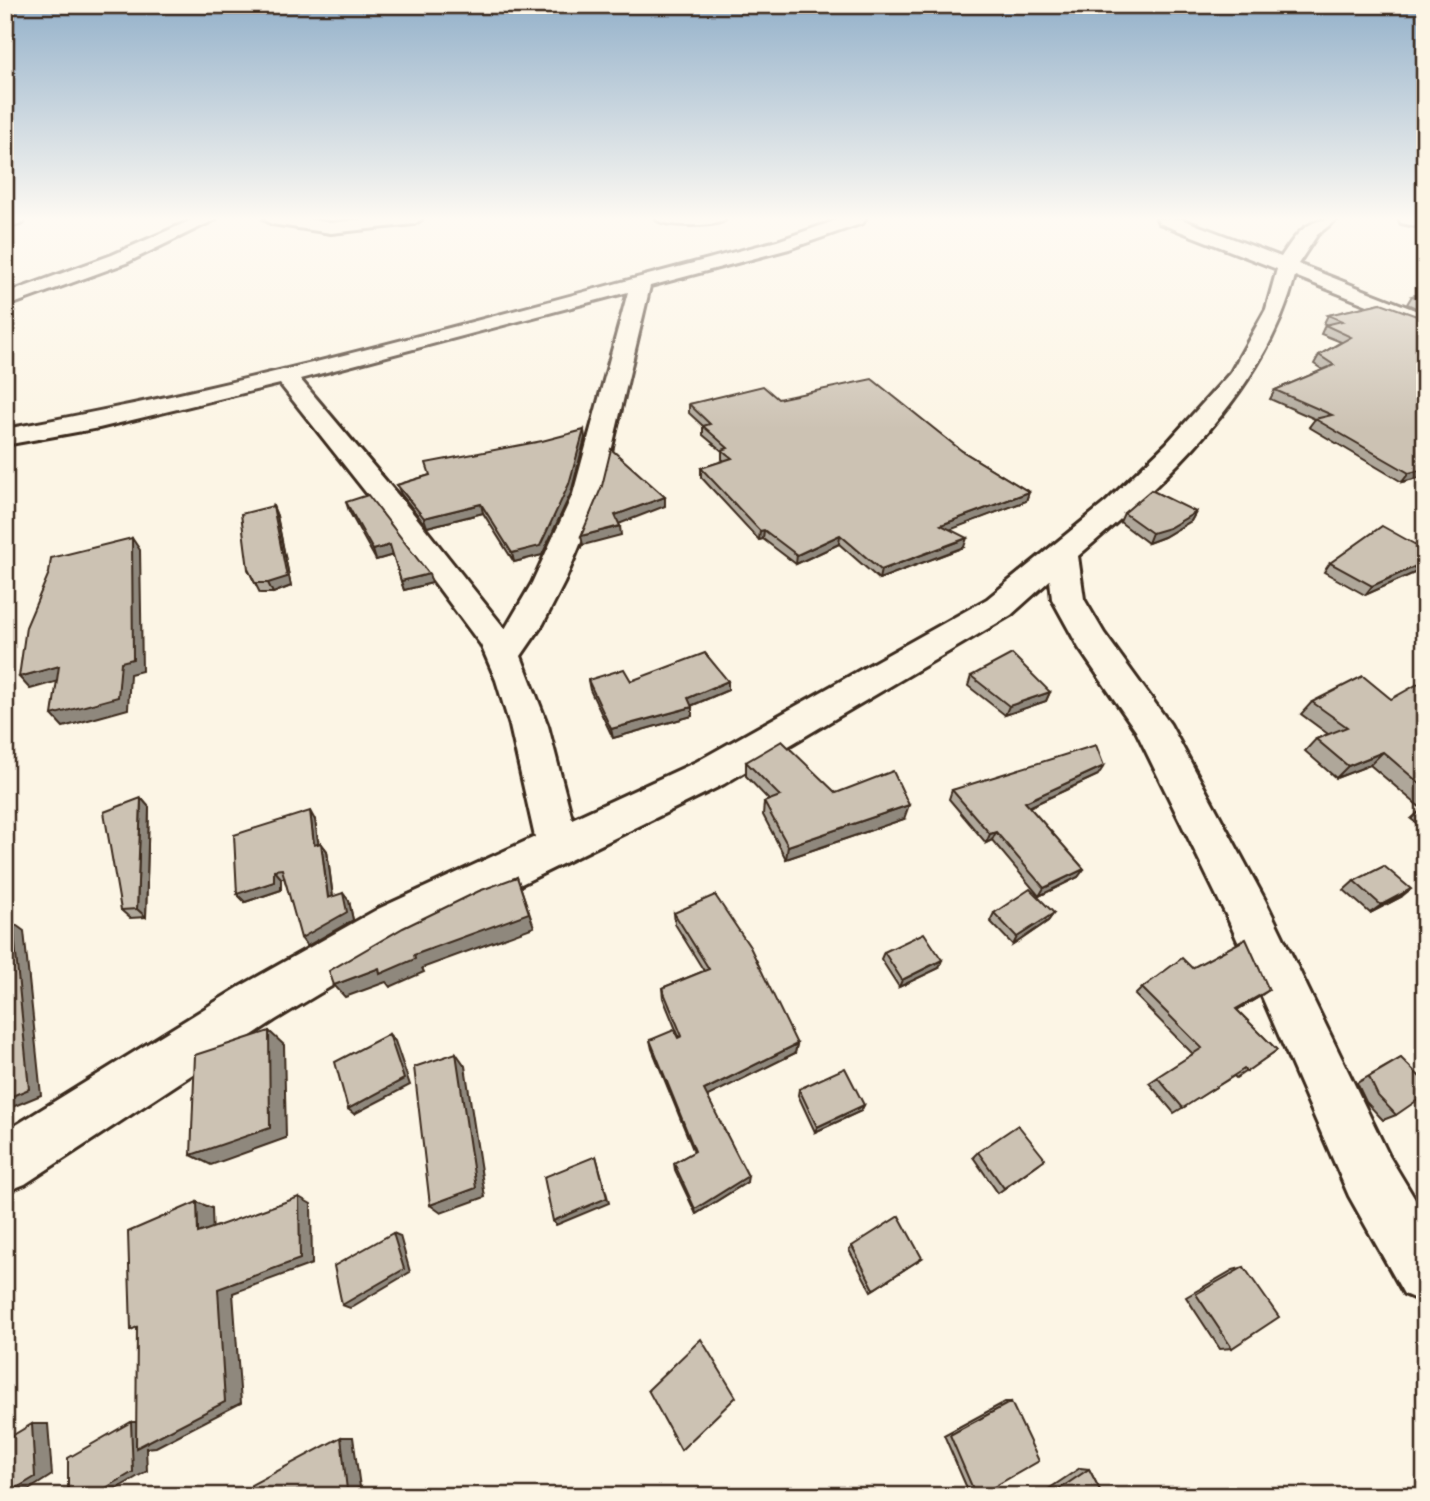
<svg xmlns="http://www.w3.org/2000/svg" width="1430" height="1501" font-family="'Patrick Hand',sans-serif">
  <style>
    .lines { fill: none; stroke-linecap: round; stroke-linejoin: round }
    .minor-casing { stroke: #3b2a1e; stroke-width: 6 }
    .minor { fill: #fcf5e5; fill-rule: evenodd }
    .wall { fill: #afa79a; stroke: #3b2a1e; stroke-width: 2 }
    .shaded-wall { fill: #8f887d; stroke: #3b2a1e; stroke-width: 2 }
    .building { fill: #ccc2b3; stroke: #3b2a1e; stroke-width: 2 }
  </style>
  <rect width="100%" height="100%" fill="#fcf5e5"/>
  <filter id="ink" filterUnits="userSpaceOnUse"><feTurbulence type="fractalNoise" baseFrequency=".0143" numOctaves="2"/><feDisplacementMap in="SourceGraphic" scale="14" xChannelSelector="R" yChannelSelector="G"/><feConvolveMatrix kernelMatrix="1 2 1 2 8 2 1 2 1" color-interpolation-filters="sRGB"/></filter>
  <g filter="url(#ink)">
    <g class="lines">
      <defs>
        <g id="minor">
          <path d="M5,219H25L23,223L5,228Z"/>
          <path d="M194,219H216L126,263L5,307V294L112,255Z"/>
          <path d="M264,219H307L331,223L365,219H422L414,224L331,233L272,224Z"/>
          <path d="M656,219H726C718,227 664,227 656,219Z"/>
          <path d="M840,219H865L863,223L789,249L650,286L601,494L564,583L543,624L521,656L548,726L572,819L696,762L987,599L1106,502L1166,444L1231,372L1266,309L1277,269L1159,223L1157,219H1181L1281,257C1298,232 1306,219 1337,219L1317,235L1298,264L1425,314V328L1295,276C1266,391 1165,481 1078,556L1084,599L1104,633L1170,724L1265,900L1389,1156L1425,1216V1303L1404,1294L1349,1196L1229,921L1136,731L1079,648L1052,599L1050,580L1011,615L724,784L410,939L275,1020L25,1184L5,1192V1132L241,986L378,909L535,837L510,726L496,680L481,645L391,524L280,384L99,428L5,445V429C266,383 522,307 777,241ZM628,292L573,494L532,583L505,629L412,512L300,379Z"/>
          <path d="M1399,219H1425V228L1401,223Z"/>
        </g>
      </defs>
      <use href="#minor" class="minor-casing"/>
      <use href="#minor" class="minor"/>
    </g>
    <g class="wall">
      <path d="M1425,293V312L1407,304L1412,296Z"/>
      <path d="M1381,303L1425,476L1402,482L1309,427L1315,419L1270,399L1275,390L1323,370L1314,364L1319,355L1341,342L1321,334L1325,325H1328L1324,323L1328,315Z"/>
      <path d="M778,399L962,451L1029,492L1026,501L950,529L964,547L879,579L839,544L796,564L763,539L759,540L701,477V468L724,461L722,459V451L703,435V426L689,413V404Z"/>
      <path d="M585,438L571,493L542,555L514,562L483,513L427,527L401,494L397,485L430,475Z"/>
      <path d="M346,502L432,583L404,590L393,555L376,560L349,511Z"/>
      <path d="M273,506L277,516L291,586L273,593H260L248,569Z"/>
      <path d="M1196,512L1191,521L1164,537L1148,543L1120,522L1124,513Z"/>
      <path d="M1425,550V554L1422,557L1421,570L1365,595L1324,572L1330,563Z"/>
      <path d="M971,676L1050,692L1046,701L1005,715L968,686Z"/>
      <path d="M588,680L728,681V690L691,706L692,716L613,738L590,690Z"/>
      <path d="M1391,699L1421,718L1425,716V830L1411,819L1422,809L1370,765L1336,778L1305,751L1316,739L1328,734L1301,714L1312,702Z"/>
      <path d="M746,762L836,793L904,819L786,859L763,815L764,802L769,800L746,776Z"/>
      <path d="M1098,775L1029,807L1084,869L1078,877L1039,896L992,840L986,843L949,799L952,790Z"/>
      <path d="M141,798L149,807L146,917L130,918L121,910Z"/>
      <path d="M315,820L318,844L321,843L327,851L333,897L349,901L353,920L307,946L284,878H281V890L245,902L237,894Z"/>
      <path d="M1354,881L1401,897L1370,913L1344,890Z"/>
      <path d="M674,913L797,1044L795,1053L707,1096L747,1182L696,1214L675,1170L674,1163L694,1152L652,1049L650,1040L679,1037L663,998L662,988L704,971L675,924Z"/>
      <path d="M994,913H1054L1048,921L1013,945L990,921Z"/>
      <path d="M884,952L939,968L899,987L881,959Z"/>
      <path d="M1192,968L1259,997L1237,1010L1277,1050L1236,1078L1234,1076L1174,1113L1149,1083L1193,1054L1135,995L1142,988Z"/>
      <path d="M1401,1058L1396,1115L1383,1120L1366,1102L1357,1083Z"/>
      <path d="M799,1089L864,1105L861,1111L815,1132L798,1095Z"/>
      <path d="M978,1152L1038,1164L998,1193L973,1157Z"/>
      <path d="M852,1246L922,1258L871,1291L849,1250Z"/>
      <path d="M1244,1267L1232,1348L1220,1349L1186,1297L1233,1270Z"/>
      <path d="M1005,1402H1011L978,1496L970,1495L944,1435Z"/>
      <path d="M1080,1468L1089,1469L1103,1496H1038Z"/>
    </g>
    <g class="shaded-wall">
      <path d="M584,430L585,438L571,493L542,555L514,562L512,553Z"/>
      <path d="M1425,469V476L1402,482L1409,473Z"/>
      <path d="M1029,492L1026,501L939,534L941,525Z"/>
      <path d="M665,497V506L616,525L615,515Z"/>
      <path d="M481,504L483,513L427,527L424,518Z"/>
      <path d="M273,506L277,516L291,586L273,593L268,583Z"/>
      <path d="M1196,512L1191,521L1164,537L1148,543L1152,533Z"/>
      <path d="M620,526L621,535L583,545L581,536Z"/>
      <path d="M764,530L763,539L759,540L760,531Z"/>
      <path d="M840,535L839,544L796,564L797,555Z"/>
      <path d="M132,538L140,550L142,671L130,674L128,709L63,727L52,715Z"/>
      <path d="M967,538L964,547L879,579L881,570Z"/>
      <path d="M390,545L393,555L376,560L373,550Z"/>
      <path d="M1425,562V565L1421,570L1365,595L1372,586Z"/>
      <path d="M429,574L432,583L404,590L401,581Z"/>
      <path d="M59,666L69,678L30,689L19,677Z"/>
      <path d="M728,681V690L688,707V698Z"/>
      <path d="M1050,692L1046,701L1005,715L1009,706Z"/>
      <path d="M692,707V716L613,738L611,729Z"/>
      <path d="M1383,752L1370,765L1336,778L1348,766Z"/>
      <path d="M1104,766L1098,775L1020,811L1025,802Z"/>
      <path d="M141,798L149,807L146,917L137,909Z"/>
      <path d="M909,805L904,819L786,859L788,846Z"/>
      <path d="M310,811L315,820L320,854L314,845Z"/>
      <path d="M996,832L992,840L986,843L990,834Z"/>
      <path d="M321,843L327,851L334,906L328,898Z"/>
      <path d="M1084,869L1078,877L1039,896L1044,888Z"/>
      <path d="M274,870L281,878V890L245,902L237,894Z"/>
      <path d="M517,877L534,927L422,968L424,972L390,987L386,982L345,997L334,985L414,955Z"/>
      <path d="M1411,889L1401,897L1370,913L1381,905Z"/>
      <path d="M343,893L349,901L353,920L307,946L301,938Z"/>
      <path d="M1054,913L1048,921L1013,945L1017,937Z"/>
      <path d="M13,923L24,931L41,1095L5,1110Z"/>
      <path d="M942,960L939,968L899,987L902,980Z"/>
      <path d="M1269,990L1259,997L1227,1016L1236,1009Z"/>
      <path d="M269,1031L284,1045L286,1138L211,1165L191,1155Z"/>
      <path d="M389,1034L395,1041L410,1085L354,1114L348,1109Z"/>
      <path d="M797,1044L795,1053L704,1098V1090Z"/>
      <path d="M456,1053L465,1066L485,1197L441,1213L430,1205Z"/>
      <path d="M864,1105L861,1111L815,1132L817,1127Z"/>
      <path d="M596,1156L609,1203L556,1225L553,1221Z"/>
      <path d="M748,1176L747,1182L696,1214L695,1209Z"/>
      <path d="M299,1197L311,1204L312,1264L233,1293L241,1403L156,1447L146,1448L147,1471L104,1496H92L131,1422H144L218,1289Z"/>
      <path d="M197,1202L212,1208L213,1239L198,1233Z"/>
      <path d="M393,1233L400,1236L410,1272L350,1308L342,1305Z"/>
      <path d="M32,1424H48L52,1475L19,1496H5Z"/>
      <path d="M341,1437H353L360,1487L344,1496H336Z"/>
    </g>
    <g class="building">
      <path d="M1425,293V301L1412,296Z"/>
      <path d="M1381,303L1425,319V469L1409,473L1315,419L1332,415L1275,390L1334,365L1319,355L1351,337L1325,325L1342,321L1328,315Z"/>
      <path d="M872,379L962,451L1029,492L941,525L967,538L881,570L840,535L797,555L764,530L760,531L701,468L732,458L722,450L728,448L703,426L710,424L689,404L763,386L778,399Z"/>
      <path d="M584,430L569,484L540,546L512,553L481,504L424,518L397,485L430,475L426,463L542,441Z"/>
      <path d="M611,449L665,497L615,515L620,526L581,536L602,486Z"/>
      <path d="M1151,490L1196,512L1169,528L1152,533L1124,513Z"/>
      <path d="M368,495L429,574L401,581L390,545L373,550L346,502Z"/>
      <path d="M273,506L287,577L268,583H255L248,569L241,514Z"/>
      <path d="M1382,526L1425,550V552L1419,555L1425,559V562L1372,586L1330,563Z"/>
      <path d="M132,538L133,659L121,662L118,697L52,715L59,666L19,677L26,627L49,573L51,558Z"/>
      <path d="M705,653L728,681L688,698L692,707L611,729L588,680L624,669L631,681Z"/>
      <path d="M1012,654L1050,692L1009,706L971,676Z"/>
      <path d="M1363,676L1391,699L1425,680V713L1421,718L1425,716V788L1383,752L1348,766L1316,739L1347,727L1312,702Z"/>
      <path d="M782,741L836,793L893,771L909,805L788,846L764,802L780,796L746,762Z"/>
      <path d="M1096,745L1104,766L1025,802L1084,869L1044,888L996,832L990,834L952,790Z"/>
      <path d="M141,798L137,909L121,910L104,812Z"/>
      <path d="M310,811L314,845L321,843L328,898L343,893L347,912L301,938L282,869L274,870V882L237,894L234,835Z"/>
      <path d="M1384,866L1411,889L1381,905L1354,881Z"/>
      <path d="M517,877L529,913L414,955L415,959L380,974L379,968L334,985L329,971L403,928L479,891Z"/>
      <path d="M1030,889L1054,913L1017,937L994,913Z"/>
      <path d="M715,895L750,947L797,1044L704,1090L748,1176L695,1209L674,1163L695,1151L650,1040L674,1030L678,1038L682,1036L662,988L709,969L674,913Z"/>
      <path d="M5,923H13L29,1089L5,1099Z"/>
      <path d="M924,933L942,960L902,980L884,952Z"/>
      <path d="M1246,939L1269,990L1236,1009L1277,1050L1246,1072L1244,1069L1183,1108L1157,1077L1202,1048L1142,988L1182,958L1192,968Z"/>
      <path d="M269,1031L270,1128L191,1155L195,1055Z"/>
      <path d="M389,1034L404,1079L348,1109L335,1062Z"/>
      <path d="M456,1053L476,1188L430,1205L414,1067Z"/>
      <path d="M1401,1058L1425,1082V1095L1396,1115L1378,1096L1369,1077Z"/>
      <path d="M845,1068L864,1105L817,1127L799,1089Z"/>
      <path d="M1018,1125L1045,1159L1004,1188L978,1152Z"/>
      <path d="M596,1156L607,1198L553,1221L544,1177Z"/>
      <path d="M299,1197L300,1259L218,1289L225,1402L136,1448L137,1327L131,1330L128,1232L197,1202L198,1233Z"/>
      <path d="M899,1216L922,1258L874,1289L852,1246Z"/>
      <path d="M393,1233L404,1269L342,1305L334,1266Z"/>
      <path d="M1244,1267L1279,1317L1232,1348L1196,1294Z"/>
      <path d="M701,1339L736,1397L681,1450L648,1390Z"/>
      <path d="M1011,1402L1039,1461L978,1496H976L950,1435Z"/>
      <path d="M131,1422L133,1472L92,1496H68V1458Z"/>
      <path d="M32,1424L35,1477L5,1495V1440Z"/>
      <path d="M341,1437L347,1490L336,1496H251V1485Z"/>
      <path d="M1089,1469L1103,1496H1049Z"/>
    </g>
  </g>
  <linearGradient id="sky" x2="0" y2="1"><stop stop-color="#94b1ca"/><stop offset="0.51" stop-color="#fefaf3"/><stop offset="1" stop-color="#fefaf3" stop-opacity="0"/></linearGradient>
  <rect width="1430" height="429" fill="url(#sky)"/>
  <rect width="1430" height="1501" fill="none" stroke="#fcf5e5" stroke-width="28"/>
  <rect x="14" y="14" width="1402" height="1473" fill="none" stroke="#3b2a1e" stroke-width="2.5" filter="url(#ink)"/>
</svg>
